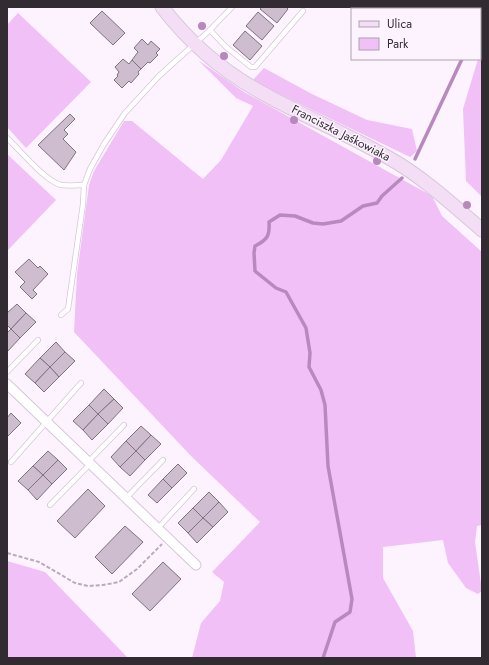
<svg xmlns="http://www.w3.org/2000/svg" width="489" height="665" font-family="Jost,sans-serif">
  <style>
    .green { fill: #f1c0f7 }
    .lines { fill: none; stroke-linecap: round; stroke-linejoin: round }
    .stream { stroke: #b889bf; stroke-width: 3.5 }
    .building { fill: #cdbdcf; stroke: #807181 }
    .lane-casing { stroke: #d7c7d9; stroke-width: 6 }
    .street-casing { stroke: #d7c7d9; stroke-width: 11 }
    .secondary-casing { stroke: #d7c7d9; stroke-width: 15 }
    .path { stroke: #b6aeb7; stroke-width: 2; stroke-dasharray: 4 2; stroke-linecap: butt }
    .lane { stroke: #fff; stroke-width: 4.5 }
    .street { stroke: #fff; stroke-width: 9 }
    .secondary { stroke: #f3def6; stroke-width: 13 }
    .tree { fill: #b688bb }
    .labels { text-anchor: middle; dominant-baseline: central; stroke-width: 3; stroke-linejoin: round; paint-order: stroke }
    .street-label { font-size: 12px; fill: #322b32; stroke: #fdf3fe }
  </style>
  <rect width="100%" height="100%" fill="#fdf3fe"/>
  <g class="green">
    <path d="M18,13L91,82L26,148L7,127V25Z"/>
    <path d="M482,45V197L466,181L463,109L478,59H480V52Z"/>
    <path d="M198,60L244,92L432,196L442,216L482,252V525L477,526L475,542L482,591L478,594L466,588L448,563L443,540L383,547V578L413,631L416,658H192L201,623L220,601L224,582L212,572L260,522L192,457L74,332L77,274L89,185L94,171L124,121H132L203,179L221,160L253,106L236,98Z"/>
    <path d="M264,68L312,94L367,120L412,129L417,151L410,157L252,81Z"/>
    <path d="M7,154L56,200L7,251Z"/>
    <path d="M7,561L45,572L128,658H7Z"/>
  </g>
  <g class="lines">
    <g class="stream">
      <path d="M469,9V7"/>
      <path d="M415,159L462,59"/>
      <path d="M323,658L335,622L350,612L352,599L328,466L325,405L321,390L309,367L310,353L306,328L286,292L276,288L255,271L254,253L255,246C267,240 270,236 269,222L280,215L295,216L313,223L323,224L341,221L363,206L377,203L382,196L402,178"/>
    </g>
  </g>
  <g class="building">
    <path d="M262,7H286L288,9L277,23L260,9Z"/>
    <path d="M102,11L125,33L113,45L90,23Z"/>
    <path d="M258,12L274,26L262,40L246,26Z"/>
    <path d="M245,31L262,46L250,60L233,45Z"/>
    <path d="M142,39L148,45L151,41L160,49L156,53L158,55L150,63L148,62L141,69L132,60L138,52L134,48Z"/>
    <path d="M123,59L129,64L132,60L141,69L138,72L139,74L131,83L129,81L122,88L114,80L118,76L117,75L119,72L115,67Z"/>
    <path d="M70,114L75,119L64,130L68,134L63,139L76,152L64,170L38,145Z"/>
    <path d="M29,259L38,268L40,266L48,274L33,290L37,294L32,299L20,287L25,282L15,272Z"/>
    <path d="M17,304L26,313L11,329L7,325V313Z"/>
    <path d="M26,313L36,322L20,338L11,329Z"/>
    <path d="M11,329L20,338L7,352V333Z"/>
    <path d="M56,342L65,352L50,367L40,358Z"/>
    <path d="M65,352L75,361L59,377L50,367Z"/>
    <path d="M40,358L50,367L35,383L25,374Z"/>
    <path d="M50,367L59,377L44,392L35,383Z"/>
    <path d="M104,389L114,399L98,414L89,405Z"/>
    <path d="M114,399L123,408L108,424L98,414Z"/>
    <path d="M89,405L98,414L83,430L73,421Z"/>
    <path d="M11,413L21,423L7,437V418Z"/>
    <path d="M98,414L108,424L92,440L83,430Z"/>
    <path d="M141,426L151,435L136,451L126,441Z"/>
    <path d="M151,435L161,444L145,460L136,451Z"/>
    <path d="M126,441L136,451L120,467L111,457Z"/>
    <path d="M48,451L58,460L43,475L33,466Z"/>
    <path d="M136,451L145,460L130,476L120,467Z"/>
    <path d="M58,460L67,469L52,484L43,475Z"/>
    <path d="M178,464L187,473L172,488L163,479Z"/>
    <path d="M33,466L43,475L28,490L18,481Z"/>
    <path d="M43,475L52,484L37,500L28,490Z"/>
    <path d="M163,479L172,488L157,503L148,495Z"/>
    <path d="M88,489L105,506L75,538L57,521Z"/>
    <path d="M209,492L219,502L203,518L193,508Z"/>
    <path d="M219,502L228,512L213,527L203,518Z"/>
    <path d="M193,508L203,518L188,533L178,523Z"/>
    <path d="M203,518L213,527L197,543L188,533Z"/>
    <path d="M125,526L143,542L112,574L95,557Z"/>
    <path d="M163,562L181,579L150,611L132,594Z"/>
  </g>
  <g class="lines">
    <defs>
      <g id="lane">
        <path d="M210,30L226,47L251,67H255L303,11"/>
        <path d="M7,138C20,150 45,181 61,185C68,186 76,185 84,185"/>
        <path d="M61,315L68,309L83,204L84,185L90,169L104,144L125,113L159,76L210,30L232,7"/>
        <path d="M7,372L38,340"/>
        <path d="M11,462L81,383"/>
        <path d="M88,462L124,425"/>
        <path d="M126,498L163,460"/>
        <path d="M50,505L90,464"/>
        <path d="M158,528L194,489"/>
      </g>
      <path id="street" d="M7,384L196,565"/>
      <path id="secondary" d="M162,7C188,41 220,69 257,90C300,115 346,133 389,158C423,177 452,204 482,230"/>
    </defs>
    <use href="#lane" class="lane-casing"/>
    <use href="#street" class="street-casing"/>
    <use href="#secondary" class="secondary-casing"/>
    <path class="path" d="M7,553L39,562L75,583L88,586L103,585L119,582L137,569L162,544"/>
    <use href="#lane" class="lane"/>
    <use href="#street" class="street"/>
    <use href="#secondary" class="secondary"/>
  </g>
  <g class="tree">
    <circle cx="202" cy="26" r="4"/>
    <circle cx="224" cy="56" r="4"/>
    <circle cx="294" cy="120" r="4"/>
    <circle cx="377" cy="161" r="4"/>
    <circle cx="467" cy="205" r="4"/>
  </g>
  <g class="labels">
    <g class="street-label">
      <text transform="translate(341 133) rotate(27)">Franciszka Jaśkowiaka</text>
    </g>
  </g>
  <rect width="489" height="665" fill="none" stroke="#322b32" stroke-width="16"/>
  <rect x="351" y="8" width="130" height="52" fill="#fdf3fe" stroke="#aca3ac"/>
  <rect x="359" y="21" width="20" height="6" fill="#f3def6" stroke="#aca3ac"/>
  <text x="387" y="28" font-size="12" fill="#322b32">Ulica</text>
  <rect x="359" y="38" width="20" height="12" fill="#f1c0f7" stroke="#aca3ac"/>
  <text x="387" y="48" font-size="12" fill="#322b32">Park</text>
</svg>
